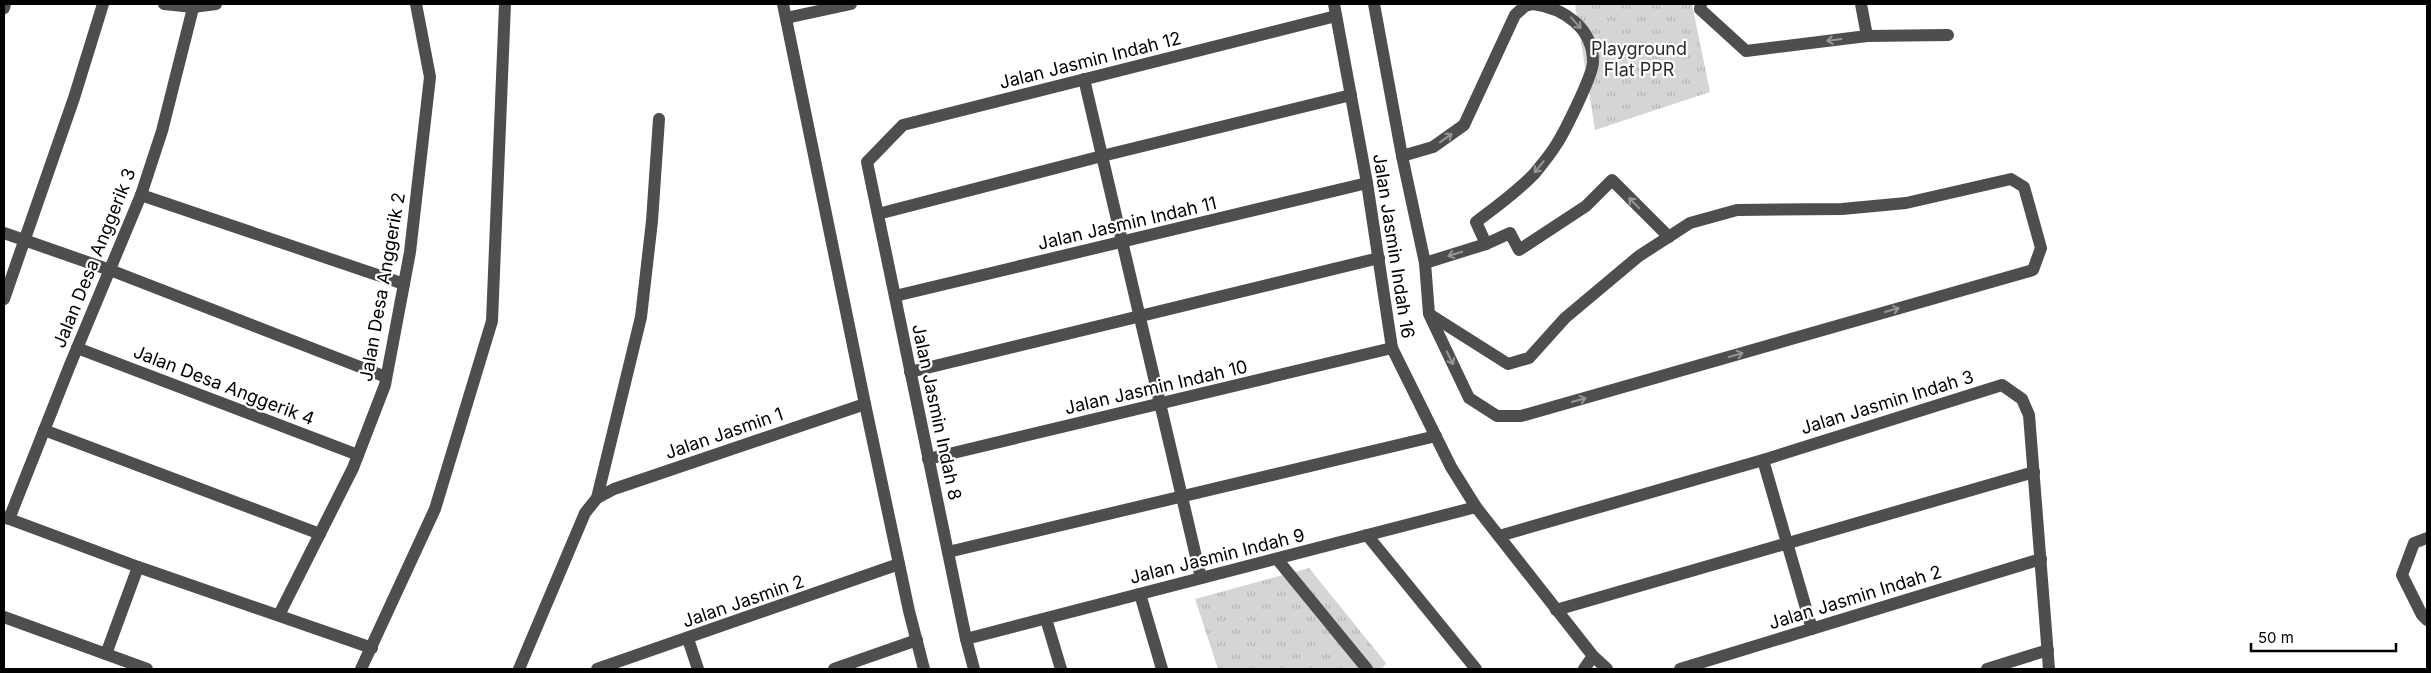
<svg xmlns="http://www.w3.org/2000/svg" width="2431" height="673" font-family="Inter,sans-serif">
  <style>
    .park { fill: url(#park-tufts) }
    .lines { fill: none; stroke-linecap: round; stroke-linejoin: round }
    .minor { stroke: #4e4e4e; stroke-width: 12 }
    .oneway { stroke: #959595 }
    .labels { text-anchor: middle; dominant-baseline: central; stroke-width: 4.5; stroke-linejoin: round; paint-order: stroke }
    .park-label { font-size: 18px; fill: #2c2c2c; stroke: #fff }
    .street-label { font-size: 18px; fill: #000; stroke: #fff }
  </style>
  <defs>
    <pattern id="park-tufts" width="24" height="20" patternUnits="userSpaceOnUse" patternTransform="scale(1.25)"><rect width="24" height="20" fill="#d5d5d5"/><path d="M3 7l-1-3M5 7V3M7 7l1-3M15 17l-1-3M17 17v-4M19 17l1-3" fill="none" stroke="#b5b5b5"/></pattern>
  </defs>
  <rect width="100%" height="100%" fill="#fff"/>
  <g class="park">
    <path d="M1575,4H1692L1710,92L1595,130Z"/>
    <path d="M1309,568L1386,663L1382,669H1218L1195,599Z"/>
  </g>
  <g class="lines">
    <g class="minor">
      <path d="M164,4L193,7L216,4"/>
      <path d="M783,4L865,404L909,611L924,669"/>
      <path d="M1334,4L1367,183L1392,348L1451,467L1476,507L1593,656L1607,669"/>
      <path d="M1374,4L1402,156L1425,263L1429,314L1469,398L1497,416H1521L2033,270L2041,248L2024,187L2011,179L1906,203L1842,209L1737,210L1690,223L1639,256L1565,318L1529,358L1508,364L1429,314"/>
      <path d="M1701,4L1700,9L1746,51L1867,36L1861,4"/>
      <path d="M4,8L5,4"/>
      <path d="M786,18L851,4"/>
      <path d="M1867,36L1948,35"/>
      <path d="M1084,79L1201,578"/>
      <path d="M1402,156L1433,147L1464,125L1515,15L1525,6L1533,4"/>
      <path d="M141,195L404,284"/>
      <path d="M878,214L1102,156L1351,95"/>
      <path d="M4,233L110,270L386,377"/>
      <path d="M1486,244L1476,222C1497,206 1517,192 1535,173C1542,164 1550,155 1556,145C1564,133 1593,75 1593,62C1593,27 1563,8 1533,4"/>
      <path d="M1425,263L1486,244L1510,233L1519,250L1586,206L1612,180L1669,237"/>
      <path d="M895,296L1367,183"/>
      <path d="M4,299L74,98L103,4"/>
      <path d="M77,348L358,455"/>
      <path d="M910,372L1379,258"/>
      <path d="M44,430L320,534"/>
      <path d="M928,459L1392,348"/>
      <path d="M1763,460L1812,629"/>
      <path d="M597,498L614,489L865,404"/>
      <path d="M4,517L141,568L372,648"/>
      <path d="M9,519L70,365L141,195L162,131L194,4"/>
      <path d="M1367,535L1476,669"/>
      <path d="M1499,536L1763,460L2002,385L2022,399L2029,415L2049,669"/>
      <path d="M2427,538L2414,543L2402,575L2422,615L2427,620"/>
      <path d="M948,552L1436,436"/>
      <path d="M1277,559L1367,669"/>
      <path d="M1140,594L1162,669"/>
      <path d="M1556,610L2034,472"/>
      <path d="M279,615L353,468L385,385L410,252L430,77L416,4"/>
      <path d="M4,617L147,669"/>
      <path d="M1046,619L1061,669"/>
      <path d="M688,639L698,669"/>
      <path d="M966,639L1476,507"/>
      <path d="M106,654L138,567"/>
      <path d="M361,669L435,509L492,321L505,4"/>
      <path d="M519,669L585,513L597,498L641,317L652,221L659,119"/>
      <path d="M597,669L899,564"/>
      <path d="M834,669L917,640"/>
      <path d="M974,669L966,639L867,162L903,125L1336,16"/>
      <path d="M1584,669L1593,656"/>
      <path d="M1680,669L2041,559"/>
      <path d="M1987,669L2048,650"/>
    </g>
  </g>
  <defs><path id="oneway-shaft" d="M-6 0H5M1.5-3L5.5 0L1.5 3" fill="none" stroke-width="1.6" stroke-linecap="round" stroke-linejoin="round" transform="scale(1.25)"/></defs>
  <g class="oneway">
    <use href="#oneway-shaft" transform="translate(1576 23) rotate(48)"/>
    <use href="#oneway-shaft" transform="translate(1834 40) rotate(173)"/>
    <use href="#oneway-shaft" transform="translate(1446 138) rotate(-36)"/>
    <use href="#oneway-shaft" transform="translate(1539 167) rotate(129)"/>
    <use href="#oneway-shaft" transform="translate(1634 203) rotate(-135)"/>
    <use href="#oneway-shaft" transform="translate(1455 254) rotate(163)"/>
    <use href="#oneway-shaft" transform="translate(1892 310) rotate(-16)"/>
    <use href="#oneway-shaft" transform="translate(1736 355) rotate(-16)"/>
    <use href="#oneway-shaft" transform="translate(1450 358) rotate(64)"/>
    <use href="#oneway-shaft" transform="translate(1579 400) rotate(-16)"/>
  </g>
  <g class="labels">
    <g class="park-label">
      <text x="1639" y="48">Playground<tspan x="1639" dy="21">Flat PPR</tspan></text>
    </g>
    <g class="street-label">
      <text transform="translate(1090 60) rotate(-14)">Jalan Jasmin Indah 12</text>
      <text transform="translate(1127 223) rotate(-13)">Jalan Jasmin Indah 11</text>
      <text transform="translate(1394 246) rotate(81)">Jalan Jasmin Indah 16</text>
      <text transform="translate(94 258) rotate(-68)">Jalan Desa Anggerik 3</text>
      <text transform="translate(382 287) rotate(-80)">Jalan Desa Anggerik 2</text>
      <text transform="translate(224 385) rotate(21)">Jalan Desa Anggerik 4</text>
      <text transform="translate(1156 387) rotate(-13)">Jalan Jasmin Indah 10</text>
      <text transform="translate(1887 402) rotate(-17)">Jalan Jasmin Indah 3</text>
      <text transform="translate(937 412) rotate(78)">Jalan Jasmin Indah 8</text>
      <text transform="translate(724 433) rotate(-19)">Jalan Jasmin 1</text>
      <text transform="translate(1217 556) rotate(-14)">Jalan Jasmin Indah 9</text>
      <text transform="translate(1855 597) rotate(-17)">Jalan Jasmin Indah 2</text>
      <text transform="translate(743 601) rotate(-19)">Jalan Jasmin 2</text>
    </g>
  </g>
  <rect width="2431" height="673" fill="none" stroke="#000000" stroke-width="10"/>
  <path d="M2251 643v8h145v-8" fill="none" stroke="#000000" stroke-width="2.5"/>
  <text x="2258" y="643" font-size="15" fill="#000000" stroke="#ffffff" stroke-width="4" paint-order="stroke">50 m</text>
</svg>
